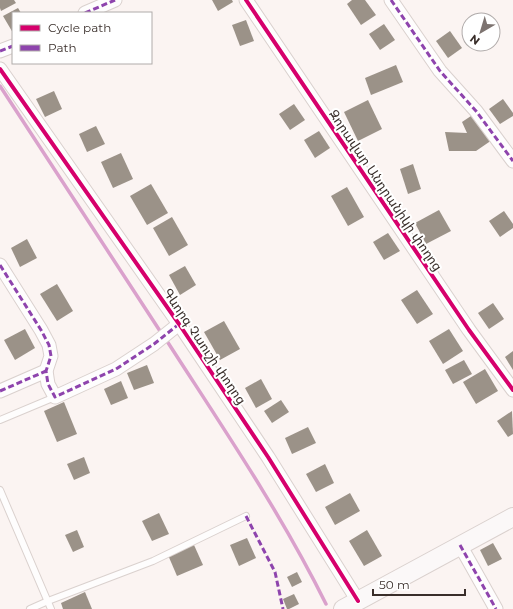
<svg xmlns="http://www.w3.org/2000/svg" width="513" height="609" font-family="Montserrat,'Noto Sans Armenian',sans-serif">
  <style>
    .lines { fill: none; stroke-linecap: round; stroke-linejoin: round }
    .stream { stroke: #daa1cc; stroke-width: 3.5 }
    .building { fill: #9b9288 }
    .lane-casing { stroke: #dad1ce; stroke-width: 8 }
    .street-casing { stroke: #dad1ce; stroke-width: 15 }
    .secondary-casing { stroke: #dad1ce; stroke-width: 20 }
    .lane { stroke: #fefdfd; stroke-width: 6 }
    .street { stroke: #fefdfd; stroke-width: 13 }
    .secondary { stroke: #fbf8f8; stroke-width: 18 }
    .quiet { stroke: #8e44ad; stroke-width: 3; stroke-dasharray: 6 3; stroke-linecap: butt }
    .cycleway-casing { stroke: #fff; stroke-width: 6 }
    .cycleway { stroke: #d6006c; stroke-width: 4 }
    .labels { text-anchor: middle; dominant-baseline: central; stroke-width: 4; stroke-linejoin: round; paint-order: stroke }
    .street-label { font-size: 13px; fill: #392e2a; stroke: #fff }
  </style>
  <rect width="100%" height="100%" fill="#fbf4f2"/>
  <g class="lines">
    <g class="stream">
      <path d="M0,86L160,331"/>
      <path d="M165,338C221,425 280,511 326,604"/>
    </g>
  </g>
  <g class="building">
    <path d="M0,0H14L16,3L1,11L0,8Z"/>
    <path d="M212,0H232L233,2L218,11Z"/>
    <path d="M352,0H365L376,15L361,25L347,4Z"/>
    <path d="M18,8L21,13H13V33L3,16Z"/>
    <path d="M246,20L254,41L240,46L232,25Z"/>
    <path d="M384,24L395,40L380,50L369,34Z"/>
    <path d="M450,31L462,48L448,58L436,41Z"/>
    <path d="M396,65L403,82L371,95L365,78Z"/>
    <path d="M54,91L62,109L45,117L36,99Z"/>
    <path d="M503,99L513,113V116L500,124L489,109Z"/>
    <path d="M368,100L382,129L358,141L344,112Z"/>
    <path d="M294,104L305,120L290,130L279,114Z"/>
    <path d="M474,114L492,140L476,151H449L445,132L467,133L462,122Z"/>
    <path d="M96,126L105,144L87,152L79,134Z"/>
    <path d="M319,131L330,148L315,158L304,140Z"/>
    <path d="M121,153L133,179L113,188L101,162Z"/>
    <path d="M413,164L421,189L408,194L400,169Z"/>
    <path d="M151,184L168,213L147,225L130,196Z"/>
    <path d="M347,187L364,217L348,226L331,196Z"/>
    <path d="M439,210L451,231L426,244L415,223Z"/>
    <path d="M504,211L513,224V228L500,237L489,221Z"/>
    <path d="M172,217L188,245L169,256L153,228Z"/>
    <path d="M388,233L400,251L384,260L373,242Z"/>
    <path d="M27,239L37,258L20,267L11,248Z"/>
    <path d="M185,266L196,285L180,295L169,275Z"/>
    <path d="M57,284L73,311L57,321L40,294Z"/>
    <path d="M417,290L433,314L417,324L401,300Z"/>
    <path d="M493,303L504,319L489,329L478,313Z"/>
    <path d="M224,321L240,349L220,360L204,332Z"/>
    <path d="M25,329L35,348L15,360L4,340Z"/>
    <path d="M449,329L463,351L443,364L429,341Z"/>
    <path d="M513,351V370L505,357Z"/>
    <path d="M464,360L472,374L453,384L445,370Z"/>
    <path d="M147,365L154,383L134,390L127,373Z"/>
    <path d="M485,369L498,391L476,404L463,382Z"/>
    <path d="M261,379L272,399L256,408L245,388Z"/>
    <path d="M121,381L128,398L111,405L104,389Z"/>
    <path d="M281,400L289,412L272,423L264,411Z"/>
    <path d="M64,402L77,434L57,442L44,411Z"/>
    <path d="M512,411L513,434L508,437L497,421Z"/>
    <path d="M308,427L316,443L292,454L285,438Z"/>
    <path d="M84,457L90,473L74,480L67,464Z"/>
    <path d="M325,464L334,483L316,492L306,474Z"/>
    <path d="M350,493L360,511L335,525L325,507Z"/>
    <path d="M159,513L169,534L152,541L142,521Z"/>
    <path d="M77,530L84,547L73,552L65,535Z"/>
    <path d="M367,530L382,556L364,566L349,541Z"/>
    <path d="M247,538L256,558L239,566L230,545Z"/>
    <path d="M493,543L502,559L488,566L480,550Z"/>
    <path d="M194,545L203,565L177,576L168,555Z"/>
    <path d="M297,572L302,582L292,587L287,577Z"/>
    <path d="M85,592L92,609H63L61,603Z"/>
    <path d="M294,594L299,604L289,609H287L283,599Z"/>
  </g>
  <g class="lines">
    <defs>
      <g id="lane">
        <path d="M0,420L55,397"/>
        <path d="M0,490L51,609"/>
        <path d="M30,609L48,601L153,561L246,516"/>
      </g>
      <g id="street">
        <path d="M246,0L469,330L513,390"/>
        <path d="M391,0L440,71L476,111L513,161"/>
        <path d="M85,13L115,0"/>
        <path d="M0,51L13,46"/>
        <path d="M0,69L179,324L268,457L358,601"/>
        <path d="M0,265L41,330L49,345L51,356L46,371L48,384L55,397L116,369L154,344L179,324"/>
        <path d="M0,391L46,371"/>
        <path d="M460,545L491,600L496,609"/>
      </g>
      <path id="secondary" d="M343,609L513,517"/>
    </defs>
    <use href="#lane" class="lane-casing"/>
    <use href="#street" class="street-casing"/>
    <use href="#secondary" class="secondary-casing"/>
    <use href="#lane" class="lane"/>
    <use href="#street" class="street"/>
    <use href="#secondary" class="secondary"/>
    <g class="quiet">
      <path d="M391,0L440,71L476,111L513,161"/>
      <path d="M85,13L115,0"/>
      <path d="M0,51L13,46"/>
      <path d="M0,265L41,330L49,345L51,356L46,371L48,384L55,397L116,369L154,344L179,324"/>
      <path d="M0,391L46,371"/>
      <path d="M246,516L275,572L283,609"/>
      <path d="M460,545L491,600L496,609"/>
    </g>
    <defs>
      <g id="cycleway">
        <path d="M246,0L469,330L513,390"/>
        <path d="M0,69L179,324L268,457L358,601"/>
      </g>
    </defs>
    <use href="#cycleway" class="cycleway-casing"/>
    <use href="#cycleway" class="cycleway"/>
  </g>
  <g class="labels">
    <g class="street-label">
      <text transform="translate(386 190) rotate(56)">Զորավար Անդրանիկի փողոց</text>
      <text transform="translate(205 346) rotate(56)">Գևորգ Չաուշի փողոց</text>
    </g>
  </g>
  <rect x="12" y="12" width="140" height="52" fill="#ffffff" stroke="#b0abaa"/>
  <rect x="20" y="25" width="20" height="6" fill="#d6006c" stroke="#b0abaa"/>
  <text x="48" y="32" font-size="12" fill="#392e2a">Cycle path</text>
  <rect x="20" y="45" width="20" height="6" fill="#8e44ad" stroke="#b0abaa"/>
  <text x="48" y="52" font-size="12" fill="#392e2a">Path</text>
  <g transform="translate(481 32) rotate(218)"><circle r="19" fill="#ffffff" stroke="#b0abaa"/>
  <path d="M0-3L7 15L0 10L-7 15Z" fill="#7d7370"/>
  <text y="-6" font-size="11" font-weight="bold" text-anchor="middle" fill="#392e2a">N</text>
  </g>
  <path d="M373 589v6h92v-6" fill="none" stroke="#392e2a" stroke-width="2"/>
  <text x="379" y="589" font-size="12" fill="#392e2a" stroke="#ffffff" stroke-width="3" paint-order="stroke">50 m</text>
</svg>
